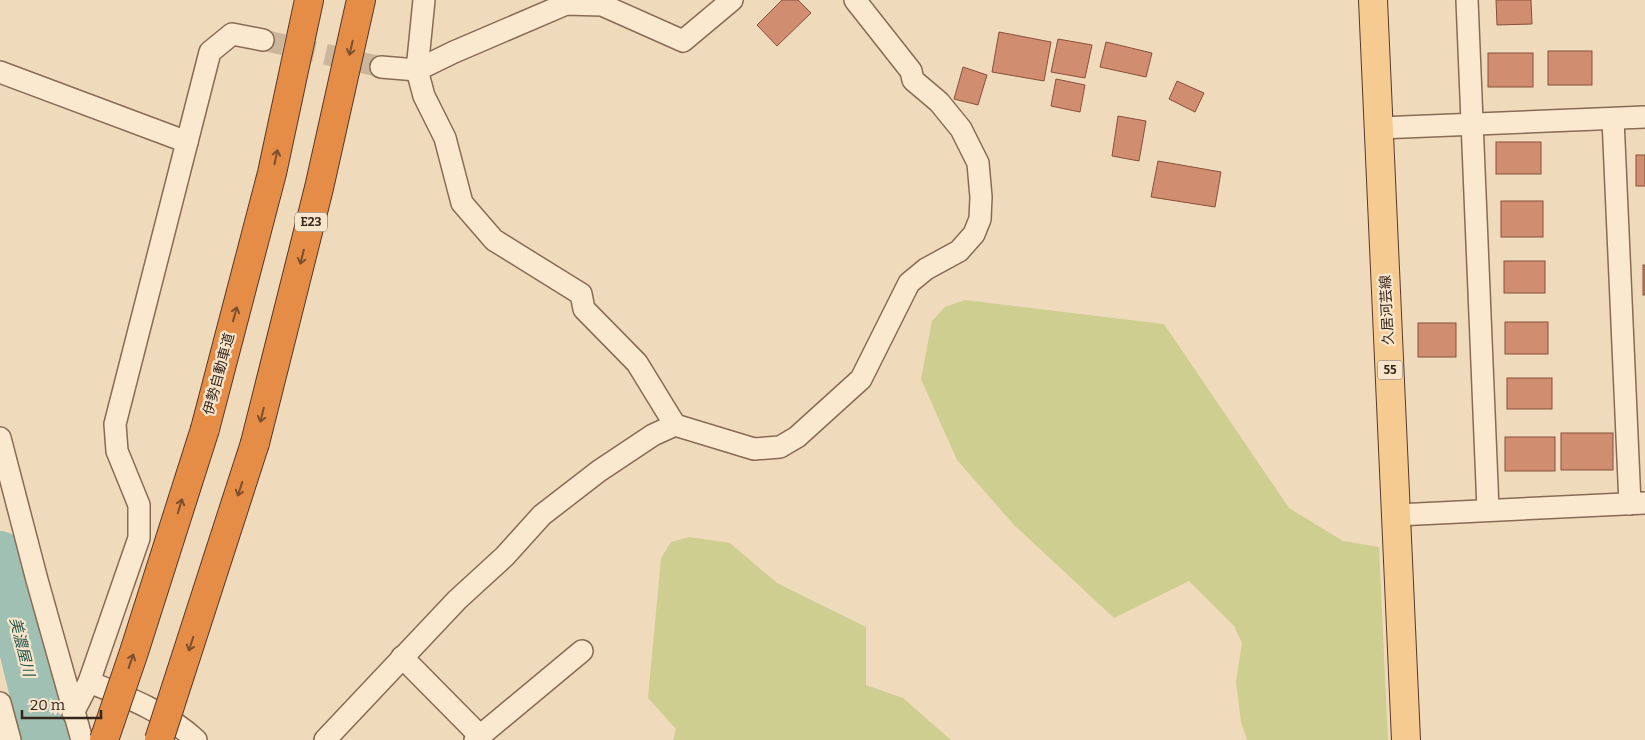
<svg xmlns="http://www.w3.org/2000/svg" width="1645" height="740" font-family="Bitter,'Noto Sans JP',serif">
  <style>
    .green { fill: #cece90 }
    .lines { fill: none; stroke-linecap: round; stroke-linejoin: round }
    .river { stroke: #a0c0b3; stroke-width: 48 }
    .building { fill: #d08d70; stroke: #88503a }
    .minor-tunnel { stroke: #cbb69c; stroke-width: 21; stroke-dasharray: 21 11; stroke-linecap: butt }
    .minor-casing { stroke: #886a55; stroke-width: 24 }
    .primary-casing { stroke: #55392a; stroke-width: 30 }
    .motorway-casing { stroke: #55392a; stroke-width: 30 }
    .minor { stroke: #fae9cf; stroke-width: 21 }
    .primary { stroke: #f6cb91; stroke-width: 28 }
    .motorway { stroke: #e58d47; stroke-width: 28 }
    .motorway-bridge-casing { stroke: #55392a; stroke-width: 30; stroke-linecap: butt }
    .motorway-bridge { stroke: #e58d47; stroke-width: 28 }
    .oneway { stroke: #7c4f2d }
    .labels { text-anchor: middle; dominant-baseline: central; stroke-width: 4.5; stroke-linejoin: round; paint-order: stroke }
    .shield { fill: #f7e6cc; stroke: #705f50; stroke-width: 1 }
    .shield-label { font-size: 12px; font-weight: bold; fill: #36251b }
    .street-label { font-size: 14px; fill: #36251b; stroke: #f7e6cc }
    .water-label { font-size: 15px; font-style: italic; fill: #29574f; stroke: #f7e6cc }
  </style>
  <rect width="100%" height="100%" fill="#f0dabc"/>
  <g class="green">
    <path d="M965,300L1164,324L1289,508L1343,541L1379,547L1388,740H1247L1241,722L1236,682L1242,643L1234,626L1189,581L1114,618L1014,525L957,460L921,379L932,321L945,307Z"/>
    <path d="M689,537L730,543L777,583L866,627V685L903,698L951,740H673L676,729L648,698L661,558L671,542Z"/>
  </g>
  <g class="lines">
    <path class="river" d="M0,555L45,740"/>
  </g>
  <g class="building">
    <path d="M782,0H798L811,13L777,46L757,25Z"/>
    <path d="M1496,0H1531L1532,24L1497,25Z"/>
    <path d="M999,32L1051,42L1044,81L992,72Z"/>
    <path d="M1058,39L1092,45L1085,78L1051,72Z"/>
    <path d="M1106,42L1152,53L1146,77L1100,67Z"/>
    <rect x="1548" y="51" width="44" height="34"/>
    <rect x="1488" y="53" width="45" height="34"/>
    <path d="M963,67L987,75L978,105L954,99Z"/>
    <path d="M1056,79L1085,85L1080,112L1051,106Z"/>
    <path d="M1177,81L1204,93L1195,112L1169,99Z"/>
    <path d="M1118,116L1146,121L1139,161L1112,156Z"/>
    <rect x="1496" y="142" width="45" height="32"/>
    <rect x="1636" y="155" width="9" height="31"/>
    <path d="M1158,161L1221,172L1215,207L1151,197Z"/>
    <rect x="1501" y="201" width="42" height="36"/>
    <rect x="1504" y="261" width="41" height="32"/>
    <rect x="1643" y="265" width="2" height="30"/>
    <rect x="1505" y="322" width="43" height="32"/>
    <rect x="1418" y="323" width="38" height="34"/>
    <rect x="1507" y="378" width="45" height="31"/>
    <rect x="1561" y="433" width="52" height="37"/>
    <rect x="1505" y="437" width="50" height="34"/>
  </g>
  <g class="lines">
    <path class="minor-tunnel" d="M263,40L381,67"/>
    <defs>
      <g id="minor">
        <path d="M424,0L417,70L424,96L445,138L462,203L494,240L581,294L584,309L637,363L675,425"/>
        <path d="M1467,0L1488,509"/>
        <path d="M381,67L417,70L454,52L566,4L602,5L683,41L732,0"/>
        <path d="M0,72L187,142"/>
        <path d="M1613,119L1630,504"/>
        <path d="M1379,128L1645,117"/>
        <path d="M0,438L37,580L82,740"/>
        <path d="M1397,515L1645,503"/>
        <path d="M402,657L479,735"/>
        <path d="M89,682C127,697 166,712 196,740"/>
        <path d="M0,703L10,740"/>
        <path d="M73,713L89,682L139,538V505L117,451L115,424L210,52L232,34L263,40"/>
        <path d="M325,740L457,600L505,556L542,515L599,471L653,435L675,425L754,449L780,447L797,437L861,379L909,283L926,269L959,251L974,234L980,219L981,197L978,163L961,129L939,102L913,80L911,71L855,0"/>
        <path d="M475,740L582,651"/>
      </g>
      <path id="primary" d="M1373,0L1406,740"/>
      <g id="motorway">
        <path d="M205,429L272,173L309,0"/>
        <path d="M255,443L319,188L361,0"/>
      </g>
    </defs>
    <use href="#minor" class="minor-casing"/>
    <use href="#primary" class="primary-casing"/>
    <use href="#motorway" class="motorway-casing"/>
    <use href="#minor" class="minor"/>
    <use href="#primary" class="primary"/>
    <use href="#motorway" class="motorway"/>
    <defs>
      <g id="motorway-bridge">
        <path d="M104,740L134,652L205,429"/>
        <path d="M159,740L255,443"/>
      </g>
    </defs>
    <use href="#motorway-bridge" class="motorway-bridge-casing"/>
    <use href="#motorway-bridge" class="motorway-bridge"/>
  </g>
  <defs><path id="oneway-shaft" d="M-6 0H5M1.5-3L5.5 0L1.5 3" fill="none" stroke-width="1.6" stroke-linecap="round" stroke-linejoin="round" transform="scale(1.25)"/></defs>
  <g class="oneway">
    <use href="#oneway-shaft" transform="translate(351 48) rotate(103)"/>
    <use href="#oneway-shaft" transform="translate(276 157) rotate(-78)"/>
    <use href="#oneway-shaft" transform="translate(302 257) rotate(104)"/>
    <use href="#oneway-shaft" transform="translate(235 314) rotate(-75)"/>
    <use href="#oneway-shaft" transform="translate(262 415) rotate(104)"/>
    <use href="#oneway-shaft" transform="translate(240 489) rotate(108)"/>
    <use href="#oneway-shaft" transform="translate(180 506) rotate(-73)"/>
    <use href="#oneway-shaft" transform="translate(191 644) rotate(108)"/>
    <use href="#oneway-shaft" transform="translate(131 661) rotate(-71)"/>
  </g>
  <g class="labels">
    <g class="shield">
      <rect x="295" y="212.5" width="32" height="19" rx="4"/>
      <rect x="1377.5" y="360.5" width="25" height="19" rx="4"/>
    </g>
    <g class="shield-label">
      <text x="311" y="222">E23</text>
      <text x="1390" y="370">55</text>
    </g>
    <g class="street-label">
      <text transform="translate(1387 310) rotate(-93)">久居河芸線</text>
      <text transform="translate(219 374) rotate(-75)">伊勢自動車道</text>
    </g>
    <g class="water-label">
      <text transform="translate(22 647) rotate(76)">美濃屋川</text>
    </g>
  </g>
  <path d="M22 710v8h79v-8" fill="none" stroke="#36251b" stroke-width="2.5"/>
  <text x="30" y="710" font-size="15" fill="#36251b" stroke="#f7e6cc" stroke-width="4" paint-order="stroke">20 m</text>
</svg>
